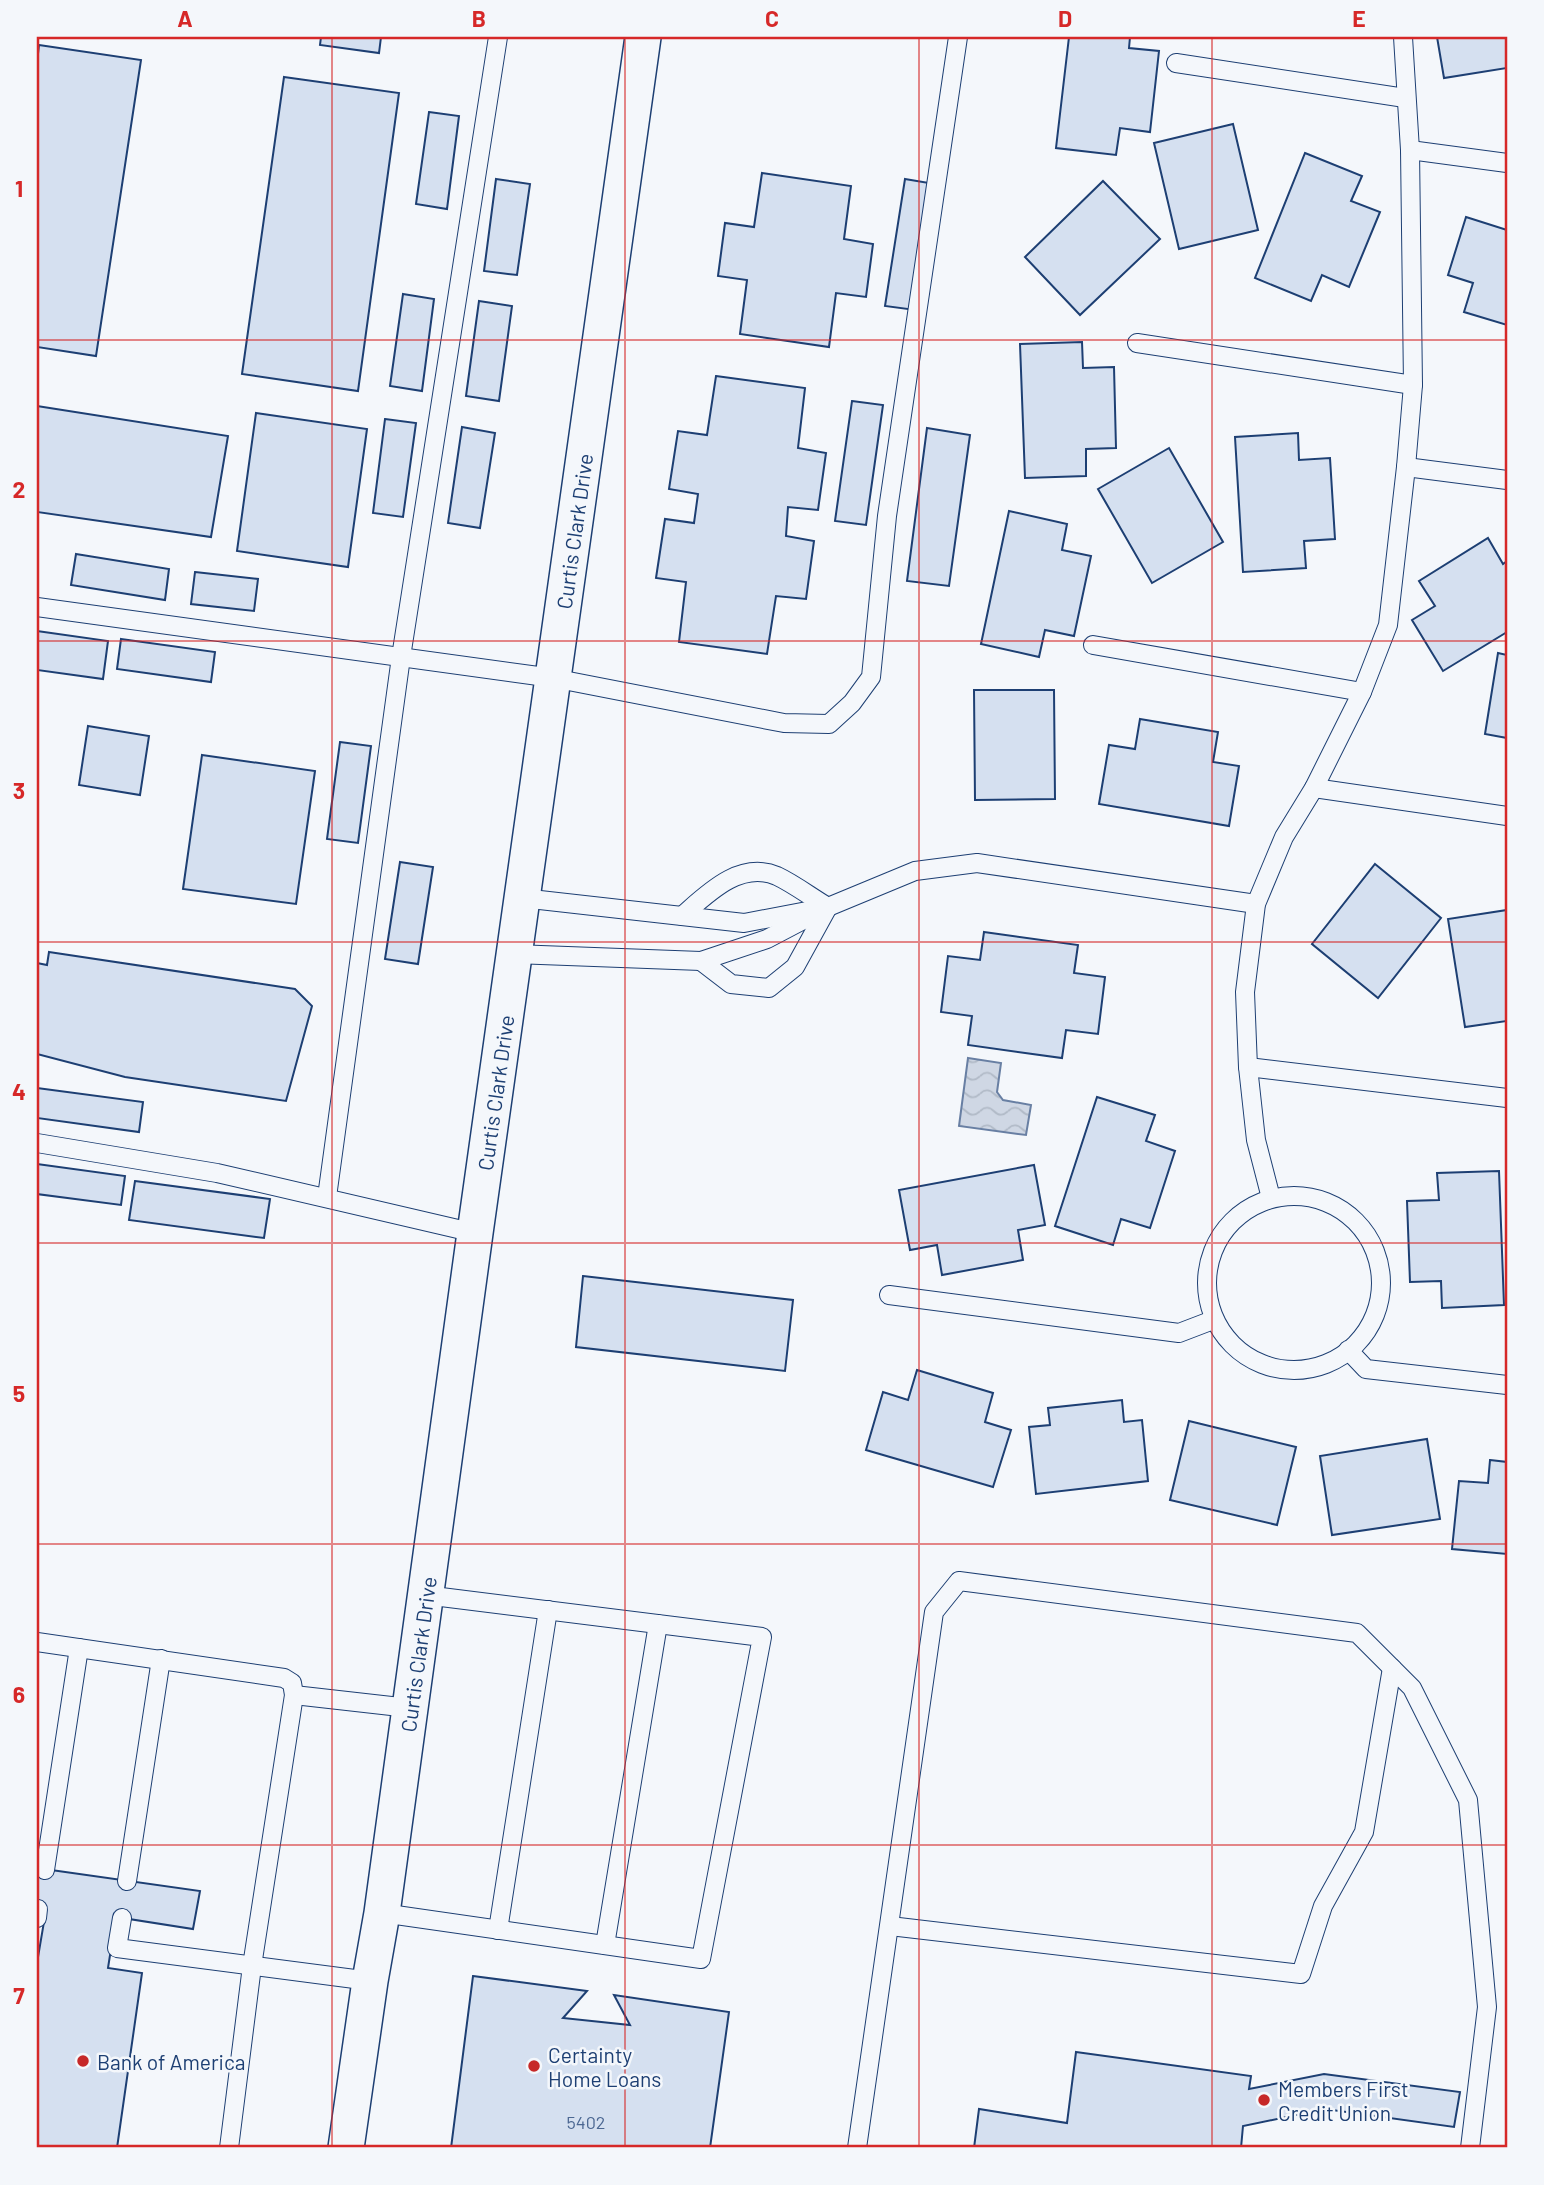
<svg xmlns="http://www.w3.org/2000/svg" width="1544" height="2185" font-family="Barlow,sans-serif">
  <style>
    .water { fill: url(#water-waves); stroke: #687fa3; stroke-width: 2 }
    .building { fill: #d5e0f0; stroke: #1d3f73; stroke-width: 2 }
    .lines { fill: none; stroke-linecap: round; stroke-linejoin: round }
    .lane-casing { stroke: #1d3f73; stroke-width: 20 }
    .street-casing { stroke: #1d3f73; stroke-width: 38 }
    .lane { stroke: #f4f7fb; stroke-width: 18 }
    .street { stroke: #f4f7fb; stroke-width: 35 }
    .grid { fill: none; stroke: #d62828; stroke-width: 2; stroke-opacity: 0.55 }
    .poi-dot { fill: #c62828; stroke: #f4f7fb; stroke-width: 2.5 }
    .labels { text-anchor: middle; dominant-baseline: central; stroke-width: 5; stroke-linejoin: round; paint-order: stroke }
    .number-label { font-size: 18px; fill: #4b6792 }
    .street-label { font-size: 21px; fill: #1d3f73; stroke: #f4f7fb }
    .poi-label { font-size: 21px; fill: #1d3f73; stroke: #f4f7fb; text-anchor: start }
    .neatline { fill: none; stroke: #d62828; stroke-width: 2.5 }
    .grid-label { font-size: 23px; text-anchor: middle; font-weight: bold; fill: #d62828 }
  </style>
  <defs>
    <pattern id="water-waves" width="16" height="10" patternUnits="userSpaceOnUse" patternTransform="scale(1.75)"><rect width="16" height="10" fill="#cfd7e4"/><path d="M0 5q4-4 8 0t8 0" fill="none" stroke="#b1bac7"/></pattern>
  </defs>
  <rect width="100%" height="100%" fill="#f4f7fb"/>
  <path class="water" d="M968,1058L1001,1063L997,1092L1003,1100L1031,1105L1026,1135L959,1126Z"/>
  <g class="building">
    <path d="M321,37H381L379,53L320,45Z"/>
    <path d="M1069,37H1130L1129,48L1159,51L1150,132L1120,128L1116,155L1056,148Z"/>
    <path d="M1437,37H1507V68L1444,78Z"/>
    <path d="M39,45L141,60L96,356L37,347V63Z"/>
    <path d="M284,77L399,93L358,391L242,374Z"/>
    <path d="M429,112L459,116L447,209L416,204Z"/>
    <path d="M1233,124L1258,230L1179,249L1154,143Z"/>
    <path d="M1305,153L1362,176L1351,201L1380,212L1349,287L1322,275L1311,301L1255,278Z"/>
    <path d="M762,173L851,186L844,239L873,244L866,297L836,293L829,347L740,334L747,280L718,276L725,223L754,227Z"/>
    <path d="M496,179L530,184L517,275L484,271Z"/>
    <path d="M905,179L935,184L915,310L885,306Z"/>
    <path d="M1103,181L1160,239L1080,315L1025,257Z"/>
    <path d="M1466,217L1507,230V325L1464,312L1473,283L1448,275Z"/>
    <path d="M403,294L434,299L422,391L390,386Z"/>
    <path d="M479,301L512,306L499,401L466,396Z"/>
    <path d="M1082,342L1083,368L1114,367L1116,448L1086,449V476L1025,478L1020,344Z"/>
    <path d="M716,376L805,388L798,448L826,453L818,510L788,507L786,536L814,541L806,599L776,596L767,654L679,642L686,582L656,578L665,519L694,523L698,494L669,489L678,431L707,435Z"/>
    <path d="M852,401L883,405L866,525L835,521Z"/>
    <path d="M37,406L228,436L211,537L37,512Z"/>
    <path d="M256,413L367,429L348,567L237,551Z"/>
    <path d="M385,419L416,423L403,517L373,513Z"/>
    <path d="M462,427L495,433L480,528L448,523Z"/>
    <path d="M927,428L970,435L949,586L907,581Z"/>
    <path d="M1298,433L1299,460L1330,458L1335,539L1304,541L1306,568L1243,572L1235,437Z"/>
    <path d="M1169,448L1223,542L1152,583L1098,489Z"/>
    <path d="M1009,511L1067,524L1062,550L1091,556L1074,636L1045,630L1039,657L981,644Z"/>
    <path d="M1488,538L1503,564L1507,561V632L1443,671L1412,620L1435,606L1419,581Z"/>
    <path d="M76,554L169,569L165,600L71,585Z"/>
    <path d="M195,572L258,579L254,611L191,604Z"/>
    <path d="M37,631L108,641L103,679L37,670Z"/>
    <path d="M121,639L215,652L211,682L117,669Z"/>
    <path d="M1498,653L1507,655V738L1485,734Z"/>
    <path d="M974,690H1054L1055,799L975,800Z"/>
    <path d="M1140,719L1218,732L1213,762L1239,766L1229,826L1099,804L1109,745L1135,749Z"/>
    <path d="M88,726L149,736L140,795L79,785Z"/>
    <path d="M340,742L371,746L358,843L327,839Z"/>
    <path d="M202,755L315,771L296,904L183,889Z"/>
    <path d="M400,862L433,867L418,964L385,959Z"/>
    <path d="M1375,864L1441,918L1378,998L1312,944Z"/>
    <path d="M1507,910V1021L1465,1027L1448,919Z"/>
    <path d="M984,932L1078,945L1074,973L1105,977L1098,1034L1066,1030L1062,1058L968,1045L972,1016L941,1012L948,956L980,960Z"/>
    <path d="M49,952L295,989L312,1006L286,1101L125,1077L37,1054V963L47,965Z"/>
    <path d="M37,1088L143,1102L139,1132L37,1118Z"/>
    <path d="M1097,1097L1155,1115L1146,1141L1175,1151L1150,1228L1121,1219L1113,1245L1055,1226Z"/>
    <path d="M37,1164L125,1176L121,1205L37,1194Z"/>
    <path d="M1034,1165L1045,1225L1018,1230L1023,1260L942,1275L937,1245L910,1250L899,1190Z"/>
    <path d="M1499,1171L1504,1305L1442,1308L1441,1281L1410,1282L1407,1201L1439,1200L1437,1173Z"/>
    <path d="M135,1181L270,1199L264,1238L129,1220Z"/>
    <path d="M583,1276L793,1300L785,1371L576,1347Z"/>
    <path d="M917,1370L993,1393L985,1422L1011,1430L993,1487L866,1450L883,1392L908,1400Z"/>
    <path d="M1122,1400L1124,1422L1142,1420L1148,1481L1036,1494L1029,1427L1050,1425L1048,1408Z"/>
    <path d="M1189,1421L1296,1447L1277,1525L1170,1500Z"/>
    <path d="M1427,1439L1440,1519L1332,1535L1320,1456Z"/>
    <path d="M1490,1460L1507,1462V1554L1452,1549L1459,1481L1488,1483Z"/>
    <path d="M37,1868L200,1891L193,1929L116,1917L108,1968L142,1973L117,2148H37V1963L46,1910L37,1909Z"/>
    <path d="M473,1976L587,1991L563,2018L630,2025L614,1995L729,2012L710,2148H451Z"/>
    <path d="M1076,2052L1251,2076L1249,2089L1324,2074L1460,2092L1454,2127L1325,2109L1243,2126L1241,2148H974L979,2109L1067,2123Z"/>
  </g>
  <g class="lines">
    <defs>
      <g id="lane">
        <path d="M1176,63L1405,98"/>
        <path d="M1410,150L1507,163"/>
        <path d="M1137,343L1413,385"/>
        <path d="M1406,467L1507,480"/>
        <path d="M37,607L553,678L784,723L829,724L852,703L871,677L887,516L958,37"/>
        <path d="M1093,645L1362,692"/>
        <path d="M1314,788L1507,816"/>
        <path d="M522,898L744,923L807,911"/>
        <path d="M682,916C707,894 740,860 777,876C794,884 811,897 828,907"/>
        <path d="M514,954L701,961L767,939L828,907L915,871L977,863L1256,904"/>
        <path d="M701,961L731,984L769,988L795,967L828,907"/>
        <path d="M1248,1067L1507,1098"/>
        <path d="M37,1143L217,1173L475,1233"/>
        <circle cx="1294" cy="1283" r="87"/>
        <path d="M327,1197L401,657L498,37"/>
        <path d="M1271,1198L1256,1140L1248,1067L1245,992L1256,904L1284,837L1314,788L1362,692L1388,625L1406,467L1413,385L1410,150L1403,37"/>
        <path d="M889,1295L1179,1333L1213,1320"/>
        <path d="M1348,1350L1366,1369L1507,1385"/>
        <path d="M37,1642L284,1678L292,1683L294,1695L252,1966L229,2148"/>
        <path d="M294,1695L409,1708"/>
        <path d="M45,1870L79,1648"/>
        <path d="M127,1881L161,1659"/>
        <path d="M382,1913L701,1959L762,1637L425,1595"/>
        <path d="M37,1918L38,1909"/>
        <path d="M122,1918L117,1948L370,1981"/>
        <path d="M890,1926L1301,1974L1323,1906L1364,1832L1392,1668"/>
        <path d="M498,1930L548,1610"/>
        <path d="M605,1945L658,1624"/>
        <path d="M857,2148L934,1612L959,1581L1357,1633L1412,1688L1468,1800L1487,2007L1470,2148"/>
      </g>
      <g id="street">
        <path id="s1" d="M346,2148L370,1981L382,1913L475,1233L643,37"/>
      </g>
    </defs>
    <use href="#lane" class="lane-casing"/>
    <use href="#street" class="street-casing"/>
    <use href="#lane" class="lane"/>
    <use href="#street" class="street"/>
  </g>
  <path class="grid" d="M332,37V2148M625,37V2148M919,37V2148M1212,37V2148M37,340H1507M37,641H1507M37,942H1507M37,1243H1507M37,1544H1507M37,1845H1507"/>
  <g class="poi-dot">
    <circle cx="83" cy="2061" r="7"/>
    <circle cx="534" cy="2066" r="7"/>
    <circle cx="1264" cy="2100" r="7"/>
  </g>
  <g class="labels">
    <g class="number-label">
      <text x="586" y="2122">5402</text>
    </g>
    <g class="street-label">
      <text stroke="none"><textPath href="#s1" startOffset="1633">Curtis Clark Drive</textPath></text>
      <text stroke="none"><textPath href="#s1" startOffset="1066">Curtis Clark Drive</textPath></text>
      <text stroke="none"><textPath href="#s1" startOffset="499">Curtis Clark Drive</textPath></text>
    </g>
    <g class="poi-label">
      <text x="548" y="2054">Certainty<tspan x="548" dy="24">Home Loans</tspan></text>
      <text x="97" y="2061">Bank of America</text>
      <text x="1278" y="2088">Members First<tspan x="1278" dy="24">Credit Union</tspan></text>
    </g>
  </g>
  <rect width="1544" height="2185" fill="none" stroke="#f4f7fb" stroke-width="77"/>
  <rect x="38" y="38" width="1468" height="2108" class="neatline"/>
  <g class="grid-label">
    <text x="185" y="27">A</text>
    <text x="479" y="27">B</text>
    <text x="772" y="27">C</text>
    <text x="1065" y="27">D</text>
    <text x="1359" y="27">E</text>
    <text x="19" y="197">1</text>
    <text x="19" y="498">2</text>
    <text x="19" y="799">3</text>
    <text x="19" y="1100">4</text>
    <text x="19" y="1402">5</text>
    <text x="19" y="1703">6</text>
    <text x="19" y="2004">7</text>
  </g>
</svg>
